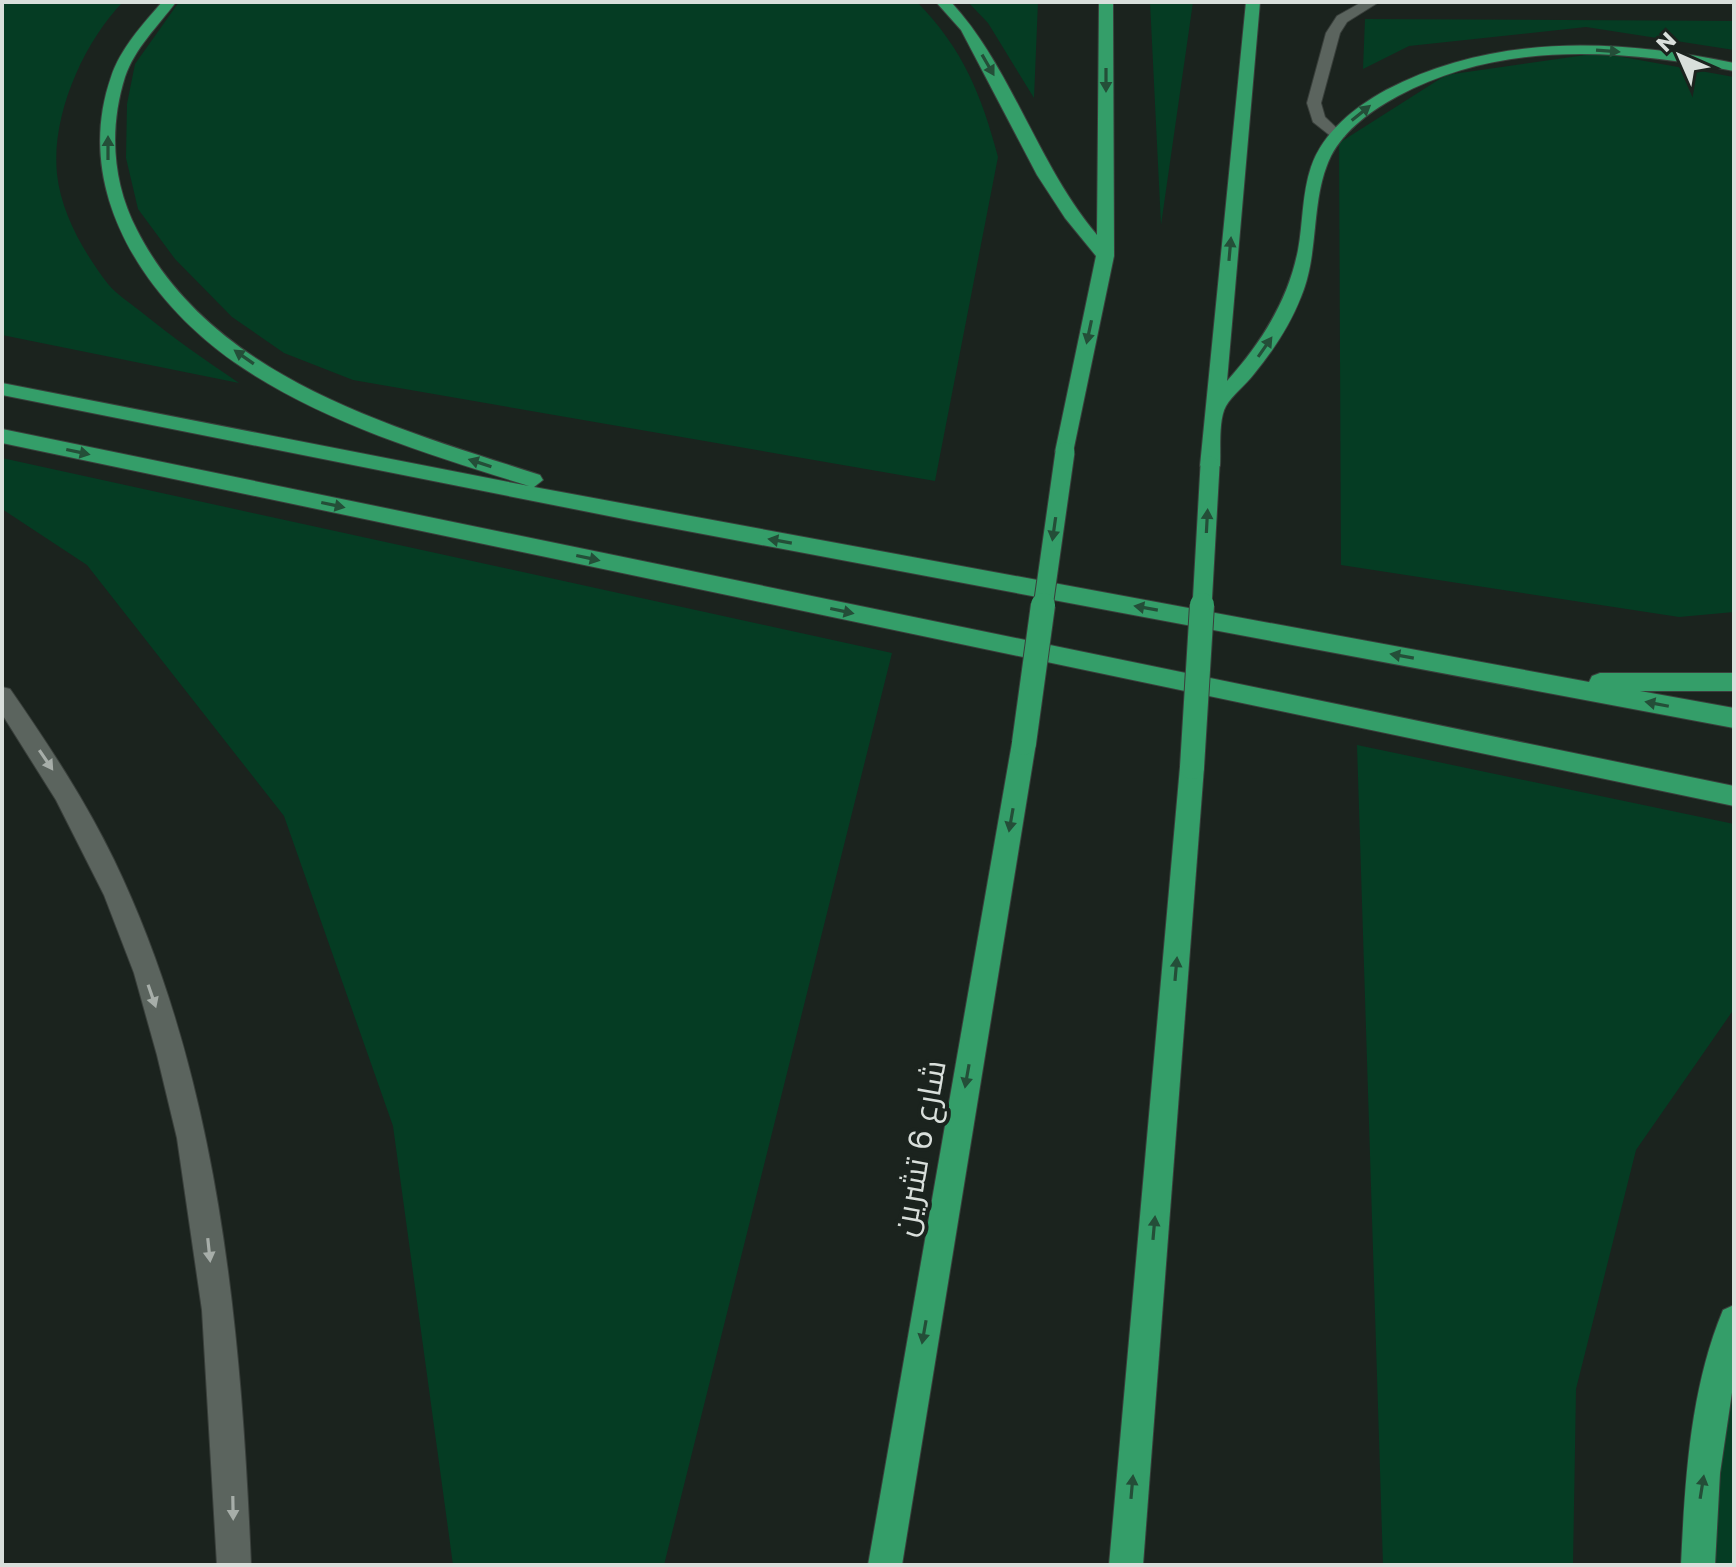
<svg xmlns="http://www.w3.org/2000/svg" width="1736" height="1567" font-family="Poppins,Cairo,sans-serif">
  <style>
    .green { fill: #053c23 }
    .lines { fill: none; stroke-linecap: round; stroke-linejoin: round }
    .minor-casing { stroke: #393f3b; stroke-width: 2 }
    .highway-casing { stroke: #393f3b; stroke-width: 2 }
    .minor { fill: #5b645e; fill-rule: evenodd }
    .highway { fill: #349e69; fill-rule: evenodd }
    .highway-bridge-far1-casing { stroke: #393f3b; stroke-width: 21; stroke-linecap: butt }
    .highway-bridge-casing { stroke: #393f3b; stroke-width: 26; stroke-linecap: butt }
    .highway-bridge-far1 { stroke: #349e69; stroke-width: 19 }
    .highway-bridge { stroke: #349e69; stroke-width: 24 }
    .oneway { fill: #244e38 }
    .oneway2 { fill: #a7aea9 }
    .labels { text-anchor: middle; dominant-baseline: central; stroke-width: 8; stroke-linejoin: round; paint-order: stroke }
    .near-street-label { font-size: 32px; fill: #d9dfdb; stroke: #1b231e }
  </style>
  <rect width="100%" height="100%" fill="#1b231e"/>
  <g class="green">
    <path d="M2,2H123C83,43 51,116 57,174C61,213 84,253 108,284C116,294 130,303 140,311C172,337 205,360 239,383L2,335Z"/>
    <path d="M179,2H917C963,49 981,94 998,157L935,481L353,380L284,353L232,317L175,259L138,209L126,158L127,104L135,64Z"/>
    <path d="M968,2H1038L1034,98L988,23Z"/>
    <path d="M1150,2H1193L1161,225Z"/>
    <path d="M1365,19L1734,21V50L1586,27L1409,46L1363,69Z"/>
    <path d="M1600,53L1734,77V612L1679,617L1341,565L1339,143L1446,75Z"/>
    <path d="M2,458L892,653L664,1565H453L393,1126L284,816L87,565L2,509Z"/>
    <path d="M1357,745L1734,824V1009L1636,1150L1576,1389L1573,1565H1383Z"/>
    <path d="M1734,1352V1565H1710L1702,1453Z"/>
  </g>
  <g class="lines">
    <defs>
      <g id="minor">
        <path d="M1362,2H1379L1347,22L1340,33L1321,103L1325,117L1345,136L1337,141L1313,122L1307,103L1326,33L1337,16Z"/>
        <path d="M2,687L10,689C48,744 85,800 114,860C219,1078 241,1327 251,1565H217L202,1310L177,1138L157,1055L134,973L104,895L56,800L2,714Z"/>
      </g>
      <g id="highway">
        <path d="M162,2H176C158,26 135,48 125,77C109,128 112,182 137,230C213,379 393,427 540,475L543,480L534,487L1589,682L1592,676L1600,673H1734V691H1640L1734,708V728L634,521L2,395V383L529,486C430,455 320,422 234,362C144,299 72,189 111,77C120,49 143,24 162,2Z"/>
        <path d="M936,2H951C1012,68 1037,164 1097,235L1099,2H1113L1114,256L1072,457L1065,459L1055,452L1096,256L1065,218L1037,175L961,30Z"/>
        <path d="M1246,2H1260L1227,381C1261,343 1288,301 1298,250C1303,223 1302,193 1311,167C1323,132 1355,107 1386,90C1495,33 1617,39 1734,63V71C1621,49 1502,40 1398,96C1372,110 1345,129 1331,156C1310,199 1320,252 1301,297C1290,325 1273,351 1254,374C1246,385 1232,395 1226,406C1218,420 1221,450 1220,466L1210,473L1200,466Z"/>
        <path d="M2,429L1734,786V806L2,443Z"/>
        <path d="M1024,733L1032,736L1036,743L902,1565H868L1012,743L1016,736Z"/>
        <path d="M1192,757L1200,760L1204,767L1143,1565H1109L1180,767L1184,760Z"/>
        <path d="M1734,1305V1379L1720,1473L1715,1565H1681C1685,1480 1690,1389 1723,1310Z"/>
      </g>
    </defs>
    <use href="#minor" class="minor-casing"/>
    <use href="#highway" class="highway-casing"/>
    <use href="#minor" class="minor"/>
    <use href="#highway" class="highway"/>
    <defs>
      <g id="highway-bridge-far1">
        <path d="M1043,607L1065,452"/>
        <path d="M1202,607L1210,466"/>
      </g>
      <g id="highway-bridge">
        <path d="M1024,743L1043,605"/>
        <path d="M1192,767L1202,605"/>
      </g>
    </defs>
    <use href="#highway-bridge-far1" class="highway-bridge-far1-casing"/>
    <use href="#highway-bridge" class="highway-bridge-casing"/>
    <use href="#highway-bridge-far1" class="highway-bridge-far1"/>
    <use href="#highway-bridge" class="highway-bridge"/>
  </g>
  <defs><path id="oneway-solid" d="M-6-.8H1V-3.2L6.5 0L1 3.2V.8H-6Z" transform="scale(2)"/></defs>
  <g class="oneway">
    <use href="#oneway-solid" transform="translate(1608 51) rotate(4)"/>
    <use href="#oneway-solid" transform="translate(988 65) rotate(60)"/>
    <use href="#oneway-solid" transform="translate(1106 80) rotate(90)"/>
    <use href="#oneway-solid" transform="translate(1361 113) rotate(-39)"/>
    <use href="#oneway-solid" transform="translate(108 148) rotate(-90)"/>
    <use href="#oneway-solid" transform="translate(1230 249) rotate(-85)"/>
    <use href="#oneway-solid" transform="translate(1089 332) rotate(102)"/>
    <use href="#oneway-solid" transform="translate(1265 347) rotate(-55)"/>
    <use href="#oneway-solid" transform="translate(244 357) rotate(-145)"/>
    <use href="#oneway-solid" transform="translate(78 452) rotate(12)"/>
    <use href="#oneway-solid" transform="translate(480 463) rotate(-162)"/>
    <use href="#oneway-solid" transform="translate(333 505) rotate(12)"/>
    <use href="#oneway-solid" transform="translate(1207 521) rotate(-87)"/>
    <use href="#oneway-solid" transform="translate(1054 529) rotate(98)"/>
    <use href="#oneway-solid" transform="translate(780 541) rotate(-170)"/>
    <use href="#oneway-solid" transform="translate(588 558) rotate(12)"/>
    <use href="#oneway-solid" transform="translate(1146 608) rotate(-170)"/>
    <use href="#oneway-solid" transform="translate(842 611) rotate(12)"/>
    <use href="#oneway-solid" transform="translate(1402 656) rotate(-170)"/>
    <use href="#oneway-solid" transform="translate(1657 704) rotate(-169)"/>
    <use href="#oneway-solid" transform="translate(1011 820) rotate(100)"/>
    <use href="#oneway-solid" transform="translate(1176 969) rotate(-85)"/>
    <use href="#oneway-solid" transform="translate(967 1076) rotate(100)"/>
    <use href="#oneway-solid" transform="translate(1154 1228) rotate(-85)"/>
    <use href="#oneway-solid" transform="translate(924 1332) rotate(100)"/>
    <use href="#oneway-solid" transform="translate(1132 1487) rotate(-85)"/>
    <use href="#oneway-solid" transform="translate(1702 1487) rotate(-81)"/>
  </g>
  <g class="oneway2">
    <use href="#oneway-solid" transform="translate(46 760) rotate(56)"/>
    <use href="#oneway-solid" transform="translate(152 996) rotate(71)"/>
    <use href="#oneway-solid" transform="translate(209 1250) rotate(84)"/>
    <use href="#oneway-solid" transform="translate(233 1508) rotate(89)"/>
  </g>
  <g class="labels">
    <g class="near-street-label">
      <text transform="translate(919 1148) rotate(-80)">شارع 6 تشرين</text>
    </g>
  </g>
  <rect width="1736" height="1567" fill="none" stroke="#d9dfdb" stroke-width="8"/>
  <g transform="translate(1680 56) rotate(315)" stroke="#1b231e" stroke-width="6" paint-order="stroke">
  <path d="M0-6L14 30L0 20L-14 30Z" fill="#d9dfdb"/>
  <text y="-12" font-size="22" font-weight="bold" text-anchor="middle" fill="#d9dfdb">N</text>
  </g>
</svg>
